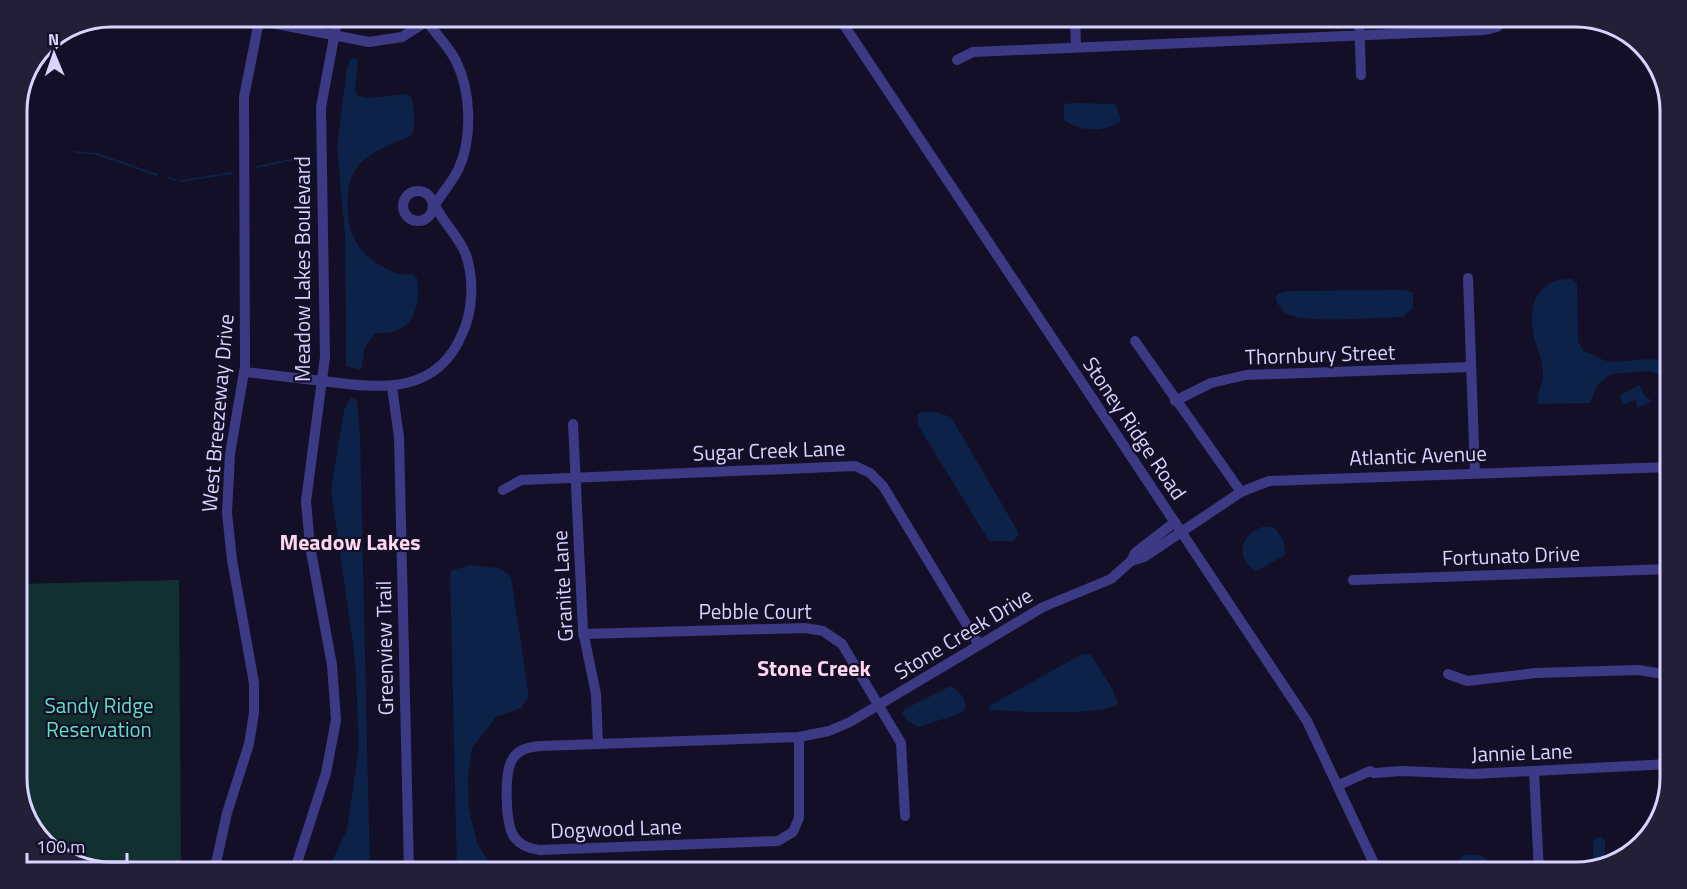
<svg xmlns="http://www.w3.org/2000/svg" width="1687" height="889" font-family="'Titillium Web',sans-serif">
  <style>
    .green { fill: #12302f }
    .water { fill: #0c2248 }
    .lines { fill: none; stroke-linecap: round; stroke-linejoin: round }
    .stream { stroke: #0c2248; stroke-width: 2 }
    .minor { stroke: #3d3a85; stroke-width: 10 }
    .labels { text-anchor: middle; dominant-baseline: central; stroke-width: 4.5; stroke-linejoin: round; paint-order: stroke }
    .street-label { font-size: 21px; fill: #d9d4ff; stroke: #130f26 }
    .park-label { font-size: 21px; fill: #5fe0c0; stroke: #130f26 }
    .neighbourhood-label { font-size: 22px; font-weight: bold; fill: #ffd6f0; stroke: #130f26 }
    .rim { fill: none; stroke: #d9d4ff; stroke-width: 3 }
  </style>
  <rect width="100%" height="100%" fill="#130f26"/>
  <path class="green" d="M179,580L181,872H111L69,863L33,831L17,785V584Z"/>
  <g class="water">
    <path d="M354,58L358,60L355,91L358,96L369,98L407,94L412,98C413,108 417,124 412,134C408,139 401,140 396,142C355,160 346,171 348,215C349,231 357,249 371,259C384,268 396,277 412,274L417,278C421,310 412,336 375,333L365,347L361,370L346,366L345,235L337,146L347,67L350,60Z"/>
    <path d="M1073,103L1115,104L1121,118L1119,123C1100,132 1082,132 1064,120V104Z"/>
    <path d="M1572,279L1577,283L1578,341L1584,352C1593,353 1598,359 1607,361C1627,364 1647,355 1666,362L1663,376L1650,371L1611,374L1598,384L1590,403L1538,404C1536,392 1544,384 1543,372C1543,359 1535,346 1533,332C1528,302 1539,278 1572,279Z"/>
    <path d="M1405,290L1413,293V308L1403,317C1376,317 1314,324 1290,315C1282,312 1279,306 1275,298L1278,294L1286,291Z"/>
    <path d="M1639,385L1644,395L1652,401L1637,408L1636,399L1624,405L1619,396Z"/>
    <path d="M351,397L357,401L360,435L370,872H327L347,829L359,746L355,659L331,489L344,410Z"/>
    <path d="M922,412H936L951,417L1017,530L1018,536L1013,541H989L919,427L917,415Z"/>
    <path d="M1262,527H1273C1282,535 1286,543 1285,555L1256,571C1234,558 1241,534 1262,527Z"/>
    <path d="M470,565L499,568L511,577L529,697L521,708L496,717L472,748L468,776L469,809L477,843L495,872H457L450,571Z"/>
    <path d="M1082,654L1091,655L1112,688L1118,704C1099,717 1015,711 989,710V706Z"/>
    <path d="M951,686C960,692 967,699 965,710L959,714L918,727L908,721L902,713L905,709Z"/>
    <path d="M1601,837L1605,841V864L1593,867V843L1595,838Z"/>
    <path d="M1464,855C1479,854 1490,855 1492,872H1461L1459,860Z"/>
  </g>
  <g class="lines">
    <g class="stream">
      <path d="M76,152L97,154L157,175"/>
      <path d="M257,167L304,157"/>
      <path d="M169,178L176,180"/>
      <path d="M181,181L232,173"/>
    </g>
    <g class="minor">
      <path d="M235,16L369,42L402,37L435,16"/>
      <path d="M838,16L1307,721L1378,872"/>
      <path d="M1075,16L1076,47"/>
      <path d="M1359,16L1361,75"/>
      <path d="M957,60L973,52L1485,30L1497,27L1506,19"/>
      <circle cx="418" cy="206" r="15"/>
      <path d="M1468,278L1475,473"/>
      <path d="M1135,341L1241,492"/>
      <path d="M245,372C270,375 296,378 322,381C378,388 437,397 463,332C473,309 474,279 466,255C459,236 443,223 435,205C442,193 452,182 458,170C473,139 471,91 456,61C449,47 437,35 428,23"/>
      <path d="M392,387L399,437L409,872"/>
      <path d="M1175,401L1211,383L1246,375L1471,367"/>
      <path d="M573,424L583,631L596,694L598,744"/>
      <path d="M503,490L521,480L855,466L870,473L883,486L979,645"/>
      <path d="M1175,522L1135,553L1131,561L1144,557L1241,492L1269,481L1670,467"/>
      <path d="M1353,580L1670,569"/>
      <path d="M583,634L805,628L823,631L842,644L901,743L905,816"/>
      <path d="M1448,674L1467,681L1536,673L1638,670L1670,675"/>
      <path d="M799,737V818L793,832L778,841L540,850C531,849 521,846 515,838C505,826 504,774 512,760C518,749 529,747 540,746L799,737L829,731L850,722L1043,607L1111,579L1131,561"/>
      <path d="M1534,772L1539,872"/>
      <path d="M1339,785L1370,771L1374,773L1402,771L1473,774L1670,764"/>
      <path d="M1667,793L1670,736"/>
      <path d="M214,872L227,813L249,744L254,713V683L232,560L227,513L230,454L245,366L244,97L260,16"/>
      <path d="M294,872L326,773L336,720L332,665L310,546L306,501L325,357L321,107L338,16"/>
    </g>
  </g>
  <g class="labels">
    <g class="street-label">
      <text transform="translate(302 269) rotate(-90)">Meadow Lakes Boulevard</text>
      <text transform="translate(1320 354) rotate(-2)">Thornbury Street</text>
      <text transform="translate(217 413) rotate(-85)">West Breezeway Drive</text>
      <text transform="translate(1135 428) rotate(56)">Stoney Ridge Road</text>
      <text transform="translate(769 450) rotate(-2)">Sugar Creek Lane</text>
      <text transform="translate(1418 455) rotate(-2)">Atlantic Avenue</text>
      <text transform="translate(1511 555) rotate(-2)">Fortunato Drive</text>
      <text transform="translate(562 586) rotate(-93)">Granite Lane</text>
      <text x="755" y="611">Pebble Court</text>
      <text transform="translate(963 633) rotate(-31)">Stone Creek Drive</text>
      <text transform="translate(384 648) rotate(-91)">Greenview Trail</text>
      <text transform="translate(1522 752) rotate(-2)">Jannie Lane</text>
      <text transform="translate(616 828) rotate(-2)">Dogwood Lane</text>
    </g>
    <g class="park-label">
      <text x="99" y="705">Sandy Ridge<tspan x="99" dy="24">Reservation</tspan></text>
    </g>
    <g class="neighbourhood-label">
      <text x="350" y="542">Meadow Lakes</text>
      <text x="814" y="668">Stone Creek</text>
    </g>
  </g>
  <path d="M0 0H1687V889H0ZM111 27H1576A84 84 0 0 1 1660 111V778A84 84 0 0 1 1576 862H111A84 84 0 0 1 27 778V111A84 84 0 0 1 111 27Z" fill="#231f37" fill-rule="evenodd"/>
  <path class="rim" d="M111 27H1576A84 84 0 0 1 1660 111V778A84 84 0 0 1 1576 862H111A84 84 0 0 1 27 778V111A84 84 0 0 1 111 27Z"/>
  <g transform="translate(54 54) rotate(358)" stroke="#130f26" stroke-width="4.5" paint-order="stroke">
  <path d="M0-4.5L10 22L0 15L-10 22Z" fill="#d9d4ff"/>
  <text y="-9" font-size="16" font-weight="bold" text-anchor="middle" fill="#d9d4ff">N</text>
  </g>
  <path d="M27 853v9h100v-9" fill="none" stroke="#d9d4ff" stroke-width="3"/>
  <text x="36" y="853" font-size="18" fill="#d9d4ff" stroke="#130f26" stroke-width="4.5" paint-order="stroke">100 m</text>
</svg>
